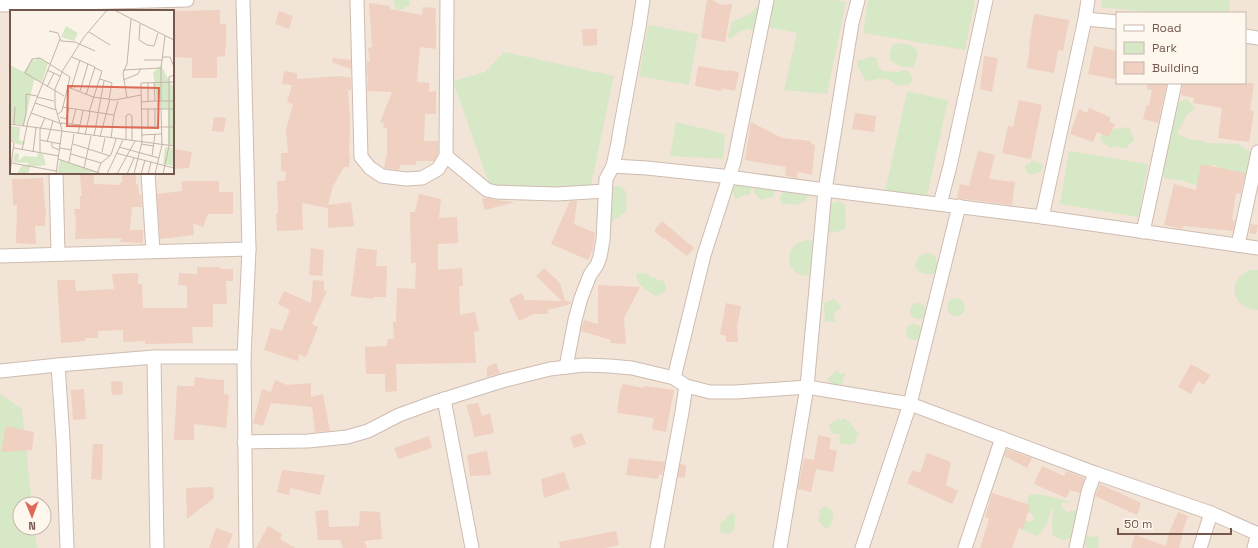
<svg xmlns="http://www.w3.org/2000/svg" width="1258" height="548" font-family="'Space Grotesk',sans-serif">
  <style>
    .residential { fill: #f2e4d7; fill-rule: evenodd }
    .green { fill: #d7e8c7 }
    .building { fill: #efd0c1 }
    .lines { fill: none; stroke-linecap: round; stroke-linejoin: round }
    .street-casing { stroke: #cfbcb1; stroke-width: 15 }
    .street { stroke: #fff; stroke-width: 13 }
    .inset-road { fill: none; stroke: #c5b4aa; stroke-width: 1 }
    .view { fill: #dd6a55; fill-opacity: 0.15; stroke: #dd6a55; stroke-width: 2 }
    .inset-edge { fill: none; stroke: #74584d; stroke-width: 2 }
  </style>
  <rect width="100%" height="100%" fill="#fbf2e8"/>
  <path class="residential" d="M0,0H1258V548H0ZM11,11H173V173H11ZM1117,13H1245V83H1117ZM20,504H44V528H20Z"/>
  <g class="green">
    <path d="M394,0H409L410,5L398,11L394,4Z"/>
    <path d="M770,0H836L846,2L827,94L784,90L797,33L766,27L755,32L748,29L739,32L730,39L728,36L732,22L751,13L756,7L767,9Z"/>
    <path d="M868,0H975L965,50L863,33Z"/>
    <path d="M1102,0H1230L1229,13H1159L1101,7Z"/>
    <path d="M648,25L698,34L689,85L639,76Z"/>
    <path d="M901,43C918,46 921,51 913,67H901L890,60V52L893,45Z"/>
    <path d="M504,52L614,76L590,189H491L453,81L485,72Z"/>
    <path d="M871,57H876L878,66L883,71L898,72L905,70L909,72L913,79L910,84C892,89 896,80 883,79C879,78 872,81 866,81L858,67L857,61Z"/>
    <path d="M907,91L948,100L926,201L885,192Z"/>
    <path d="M1187,99L1195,108L1187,115L1177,134L1191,140H1201L1206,143L1238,144L1250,152L1253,157L1245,184L1213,164L1197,186L1184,181L1164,178L1163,168L1168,106Z"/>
    <path d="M676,122L725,134L723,159L670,156Z"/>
    <path d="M1129,127L1134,140L1126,148H1121L1119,146L1110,148L1102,142L1100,136L1115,129Z"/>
    <path d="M1069,151L1148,164L1138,217L1060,204Z"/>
    <path d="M1032,160L1043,165L1041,172L1030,175L1026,171L1025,165L1030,163Z"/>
    <path d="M756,176L749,196L746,195L735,199L731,186L733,182Z"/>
    <path d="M787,185L806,191L808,196L806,201L796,205L781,203L780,197Z"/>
    <path d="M613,186C632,186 625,200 627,211L611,222L607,223L610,189Z"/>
    <path d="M755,186L776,188L773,197L761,200L753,192Z"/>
    <path d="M839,201L845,205L846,228L840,231L828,233L825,231L823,215L830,204Z"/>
    <path d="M807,240L813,241L818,244L815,274C788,284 777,245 807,240Z"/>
    <path d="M926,253C940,254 937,263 935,273C930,274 926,275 922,273C910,267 916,256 926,253Z"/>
    <path d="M1250,270H1258V310H1257C1231,308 1226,280 1250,270Z"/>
    <path d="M636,273C643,273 648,272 652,278H655L658,280L664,281L666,289L663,293L656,296C647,290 636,285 636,273Z"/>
    <circle cx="956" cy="307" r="9"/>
    <path d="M834,299L842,307L834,313L835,322H825L824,303Z"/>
    <circle cx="918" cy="311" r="8"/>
    <circle cx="914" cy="332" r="8"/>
    <path d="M837,370L840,374L843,373L846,375L843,378V383L837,386L831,384L827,379Z"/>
    <path d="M0,394L22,409L32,504H20V528H35L37,548H0Z"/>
    <path d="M844,418L850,423L859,434L856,438L857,442C850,445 847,445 840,444L839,441L841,435L832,433L829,427L830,424L839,419L842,420Z"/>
    <path d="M1031,494C1045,494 1058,499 1072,502L1061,503V506L1067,512L1077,510L1078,515L1073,538L1062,540L1053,536L1052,530L1053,506L1046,525L1038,536C1032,535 1027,531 1020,530L1021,520L1032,522L1034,517L1031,513L1025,512L1028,498Z"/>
    <path d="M825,506C837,510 835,524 826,529L817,520L820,517L819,515L820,514V512H819L820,510Z"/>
    <path d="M731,513H734L735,520L734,530L729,534L721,533L720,528L721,522L724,521Z"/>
    <path d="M1078,536L1099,537L1098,548H1087Z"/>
  </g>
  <g class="building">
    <path d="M707,0H712L721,5L732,4L725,42L701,38Z"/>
    <path d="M369,3L390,6V9L422,15L423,7L436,8L435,25H436V49L420,47L417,82L429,83V92L436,91V114H425L424,141H438V154L434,161H416V165H400L399,170L384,168L387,153V128H383L384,123L380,122L392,92L367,91L368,76L367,75V61L370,62L368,48L372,47Z"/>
    <path d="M220,10V24H226V47H225V56L217,57V78H192V58L173,57L175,11Z"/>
    <path d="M279,11L293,16L289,29L275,24Z"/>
    <path d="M1034,14L1069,20L1063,51L1058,50L1054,73L1027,68L1030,45H1029Z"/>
    <path d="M582,29H597V45L583,46Z"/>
    <path d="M1094,46L1117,51V68L1115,79L1088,74Z"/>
    <path d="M984,56L998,58L992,92L980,89Z"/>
    <path d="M333,58L351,60V69L332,62Z"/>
    <path d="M698,66L727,71L728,70L739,72L735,91L722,88L721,91L695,86Z"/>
    <path d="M284,71L297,73V79L339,76L351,78V90H348L350,123L349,155H350L349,167H344L333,186L328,205L351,202L354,226L328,228V206V208L302,203L303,230L277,231L276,214H278L277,181H285L286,172L281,171V153H288L286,130L293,104L287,102L292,85L282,84Z"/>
    <path d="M1147,83H1167L1158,123L1143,119L1147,105L1149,106L1152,90L1147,89Z"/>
    <path d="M1183,83H1254L1250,110L1254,111L1249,142L1218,138L1222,108L1193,103L1194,98L1181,95Z"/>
    <path d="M1019,100L1042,105L1031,159L1002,153L1008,126L1013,127Z"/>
    <path d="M1089,108L1110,117V122L1115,124L1109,137L1097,132L1093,142L1070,134L1079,109L1087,113Z"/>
    <path d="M855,113L876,116L874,132L852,129Z"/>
    <path d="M214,117L226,118L224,132L212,131Z"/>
    <path d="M751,122L782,138L811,141V144L815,145L812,175L798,172L796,178L785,175L786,167L745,160Z"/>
    <path d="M173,149L192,152L189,168L173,169Z"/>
    <path d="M978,151L995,155L989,179L1015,182L1012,205L957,198L960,184L969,186Z"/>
    <path d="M1201,164L1245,173L1241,194L1236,193L1232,220L1235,221L1233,231L1183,226V229L1164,225L1174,184L1196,190Z"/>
    <path d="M93,173L94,184L119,185V183H122V175H136V185L138,184L139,195H141L142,207H132L130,230H143V243L120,242L122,238L75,239L76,221L74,209H80V196H82L80,175Z"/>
    <path d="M43,178L45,208H46L45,226H35L36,244L16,243L17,205H13L12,179Z"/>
    <path d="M182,181H219V192H233V214H208L203,227L193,223L194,235L160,239L157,194L182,191Z"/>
    <path d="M419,194L441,199L439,218L457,217L458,243L438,244V270L462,268L463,286H459L460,315L475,312L479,331L474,332L476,363L396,364L397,391L385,392V374H366L365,347L387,346L388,339H394L393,322H396L397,288L415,289L416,263H411L410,212H415Z"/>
    <path d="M486,198L496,200L515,202L485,210L482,199Z"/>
    <path d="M570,201H577L574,224L595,233L593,249L588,260L551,244Z"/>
    <path d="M662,221L694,248L687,256L664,238L663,239L654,231Z"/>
    <path d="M1251,224L1258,225L1256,234L1249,233Z"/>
    <path d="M311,248L324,250L322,276L309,275Z"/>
    <path d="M357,248L377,250L376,266H387L386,297H374L373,299L351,296Z"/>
    <path d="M197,267H220V269H233V281H226L227,304H213V327H192L193,343L145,344V341L123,342V330L98,331V338H85V341L61,343L57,280H75L76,291L114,289L112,274L138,273V284H142L143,308H187V286L178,285L179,273L197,274Z"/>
    <path d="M544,268L560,283L565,301H570L571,304L548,310V314H534L519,321L509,299L522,293L525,300L562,301L536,276Z"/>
    <path d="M313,280L324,281V291H327L312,324L318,327L306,357L299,354L298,361L264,350L271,328L282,331L290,310L278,304L284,291L311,303Z"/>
    <path d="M598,285L640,287L624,318L626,344L610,343L611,340L581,331L584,320L598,324Z"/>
    <path d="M726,303L741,306L737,326L738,342H726V336L720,334Z"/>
    <path d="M496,363L500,373L487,377V367Z"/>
    <path d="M1191,364L1210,375L1204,385L1198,381L1191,394L1178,387Z"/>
    <path d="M195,377L208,379L224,380V394L229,395L226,428L194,424V440H174L177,386H194Z"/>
    <path d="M275,380L287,385L311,383V397L323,394L330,431L315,432L312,407L271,403L263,426L253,423L262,389L271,392Z"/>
    <path d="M122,381L123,394L112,395L111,382Z"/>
    <path d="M623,384L644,388L645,386L674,390L666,432L652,429L654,418L617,413L620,390Z"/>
    <path d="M84,389L86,419L73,420L71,390Z"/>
    <path d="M478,403L482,416L490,413L494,433L474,437L471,421L466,405Z"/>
    <path d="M6,426L34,432L32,450L1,452Z"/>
    <path d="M582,433L586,444L574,448L570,437Z"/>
    <path d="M818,435L831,438L829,449L837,451L833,472L816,469L811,492L798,489L804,458L814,460Z"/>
    <path d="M429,436L432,448L398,459L394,448Z"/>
    <path d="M93,444H103L102,480L91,479Z"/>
    <path d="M1007,449L1032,458L1027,468L1004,456Z"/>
    <path d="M487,451L491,475L470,476L467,455Z"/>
    <path d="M927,453L951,462L946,485L958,491L952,504L907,483L913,470L920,473Z"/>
    <path d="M629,458L665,462L662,475L659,474L658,479L626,475Z"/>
    <path d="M680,464L686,465L685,478L678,477Z"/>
    <path d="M1042,466L1064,476L1066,471L1085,478L1080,493L1070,490L1066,498L1034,484Z"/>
    <path d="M282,470L325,475L320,495L290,488L289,495L277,492Z"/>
    <path d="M564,472L570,489L544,498L541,479Z"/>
    <path d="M1100,484L1141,503L1137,515L1095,496Z"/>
    <path d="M213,487L214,498L187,519L186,488Z"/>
    <path d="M992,493L1030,505L1023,529L1019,528L1012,548H980L989,519L985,517Z"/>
    <path d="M328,510L329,527L359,526L360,511L380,512L382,539L364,541L367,548H343L340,540H318L315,511Z"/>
    <path d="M1178,512L1188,516L1181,536H1182L1179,548H1131L1135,535L1166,546L1169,533Z"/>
    <path d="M268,526L282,534L280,539L295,548H256Z"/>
    <path d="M216,528L233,534L227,548H209Z"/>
    <path d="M616,531L619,545L604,548H560L559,542Z"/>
  </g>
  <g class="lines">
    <defs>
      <g id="street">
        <path d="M243,0L249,249L244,357L246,548"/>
        <path d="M357,0L361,157L370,168L382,176L406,179L422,178L438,169L446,156L447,0"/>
        <path d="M643,0L639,27L620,130L618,143L613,166L647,168L722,176L825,190L1042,217L1258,248"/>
        <path d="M0,5L187,0"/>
        <path d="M1085,19L1117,22"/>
        <path d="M1245,36L1258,38"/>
        <path d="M446,156L487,190L496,192L557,194L605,191"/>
        <path d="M56,173L58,253"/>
        <path d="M148,173L153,251"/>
        <path d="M940,204L950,166L986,0"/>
        <path d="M1042,217L1085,19L1088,0"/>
        <path d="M1143,232L1175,83"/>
        <path d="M1238,245L1258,152"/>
        <path d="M0,256L249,249"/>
        <path d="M154,357L157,548"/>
        <path d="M566,367L575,320L581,298L590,275L597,265L600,257L603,240L606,179L613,166"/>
        <path d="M0,371L58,365"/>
        <path d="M674,378L704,255L734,162L767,0"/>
        <path d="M444,399L472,548"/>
        <path d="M244,442L308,441L347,437L368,431L399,415L432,403L502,381L550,369L584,365L610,366L632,368L674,378L686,386L710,392H736L807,387L910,404L1095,473L1211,513L1258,534"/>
        <path d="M67,548L63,439L58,365L154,357H244"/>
        <path d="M657,548L682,412L686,386"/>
        <path d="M780,548L807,387L825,190L852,23L858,0"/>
        <path d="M862,548L910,404L959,206"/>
        <path d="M965,548L1002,438"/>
        <path d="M1076,548L1088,492L1095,473"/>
        <path d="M1200,548L1211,513"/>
        <path d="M1254,548L1258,533"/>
      </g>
    </defs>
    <use href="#street" class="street-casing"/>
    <use href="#street" class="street"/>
  </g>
  <g transform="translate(10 10)">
    <rect width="164" height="164" fill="#fbf2e8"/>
    <path d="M56,16L68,23L64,31L51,27ZM28,47L38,53L32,72L24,70L14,115L0,113V55L14,62L22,49L25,51ZM151,55L161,75H164V136L158,134V99H152V91L147,88L143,63ZM0,116L10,117L9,130L15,132L14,135L6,134L0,126ZM155,137L164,138V156L153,154ZM5,143L9,144L8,151L14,146L27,147L28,143L33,144L36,155L20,157L18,164H7L12,155L16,156L19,153L3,152ZM50,150L88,162L47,164Z" fill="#d7e8c7"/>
    <path class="inset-road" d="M104,0L164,30M130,14L129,30L137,35L144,36L148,23M39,21L48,23L51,31L65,32L85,41M79,22L100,35M155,26L151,58V99H164M62,47L85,57L76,85M152,47H160L164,57M134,50H152M37,60L50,66M113,60L151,58M90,69L102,73L99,89M113,70L128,64L131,58M37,77L44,63M58,77L83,87L105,90L131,85M61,79L70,50M70,81L78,54M27,87L44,91M117,88L113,63L117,54L121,9M145,91H164M131,92L145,91L144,72M138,92V72M25,93L46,100M52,97L104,105L101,128M131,99H151L152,135L145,164M138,99V117M145,99V117M79,102L92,61L85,58M21,103L52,114M48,104L52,101L60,67L30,48L22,49L15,63L54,86M104,105L108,91M50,107L56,109L59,98M51,113L70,115M0,114L164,136M62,114L66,99M4,115L5,97M13,116L16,104V84L27,86M122,117H164M68,124L73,101M75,125L80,102M131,125L152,124M84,126L94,71M90,127L100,89M0,128L4,133L0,163M30,130L51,134M116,130V106L119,104L122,106V131M37,132L43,111M42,133V137L50,140M63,134L100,146M131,134L144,136M109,137L149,148M4,138L49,146M50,138L62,140M12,140L18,111L50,29M23,142L26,118M92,142L95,128M30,143V119L35,108M106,143L164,158M61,144L91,153M142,146L145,124M48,149L92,164M59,152L64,124M2,153L46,161M74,158L81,126M46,164L52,120L45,96V79L53,60L74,27L97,0M87,164L91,153L101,145L106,129M97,164L113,130M107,164L125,131M117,164L124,148M124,164L132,132L131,73L164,72M131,164L135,150M138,164L141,152M153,164L159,136V67L164,65"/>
    <path class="view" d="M58,76L149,78L148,118L57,116Z"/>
    <rect width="164" height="164" class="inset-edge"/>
  </g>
  <rect x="1116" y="12" width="130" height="72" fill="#fef7ee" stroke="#c7b7ae"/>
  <rect x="1124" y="25" width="20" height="6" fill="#ffffff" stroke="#c7b7ae"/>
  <text x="1152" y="32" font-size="12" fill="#74584d">Road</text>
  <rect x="1124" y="42" width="20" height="12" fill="#d7e8c7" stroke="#c7b7ae"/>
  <text x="1152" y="52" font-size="12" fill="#74584d">Park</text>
  <rect x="1124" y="62" width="20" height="12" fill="#efd0c1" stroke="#c7b7ae"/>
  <text x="1152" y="72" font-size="12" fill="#74584d">Building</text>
  <g transform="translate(32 516) rotate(179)"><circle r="19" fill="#fef7ee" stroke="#c7b7ae"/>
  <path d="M0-3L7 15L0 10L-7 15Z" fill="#dd6a55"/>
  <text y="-6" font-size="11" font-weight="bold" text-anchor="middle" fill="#74584d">N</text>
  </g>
  <path d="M1118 528v6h113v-6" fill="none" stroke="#74584d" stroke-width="2"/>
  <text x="1124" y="528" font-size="12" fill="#74584d" stroke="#fef7ee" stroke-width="3" paint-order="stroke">50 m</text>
</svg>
